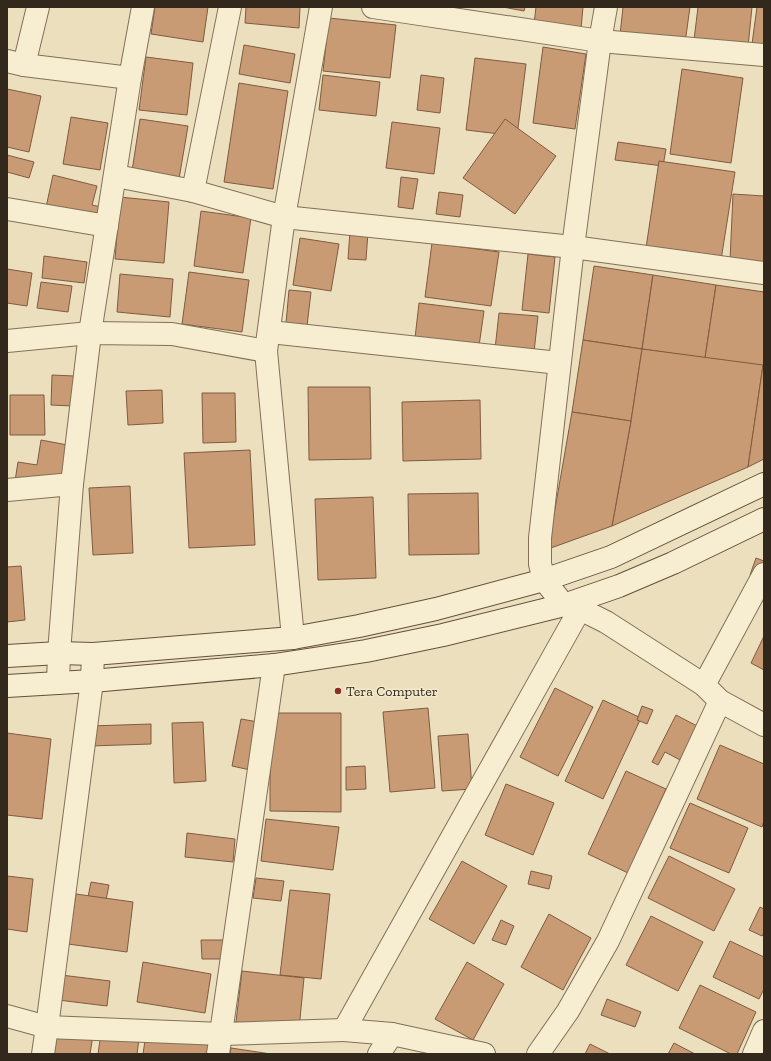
<svg xmlns="http://www.w3.org/2000/svg" width="771" height="1061" font-family="'Zilla Slab',serif">
  <style>
    .building { fill: #c89b75; stroke: #805b3f }
    .lines { fill: none; stroke-linecap: round; stroke-linejoin: round }
    .street-casing { stroke: #827058; stroke-width: 24 }
    .secondary-casing { stroke: #64513b; stroke-width: 24 }
    .street { stroke: #f7edd0; stroke-width: 22 }
    .secondary { stroke: #f7edd0; stroke-width: 22 }
    .poi-dot { fill: #8e2e2b; stroke: #f3eacd; stroke-width: 1.5 }
    .labels { text-anchor: middle; dominant-baseline: central; stroke-width: 3; stroke-linejoin: round; paint-order: stroke }
    .poi-label { font-size: 14px; fill: #32281c; stroke: #f3eacd; text-anchor: start }
  </style>
  <rect width="100%" height="100%" fill="#ebdfbe"/>
  <g class="building">
    <path d="M155,7H208L203,42L151,34Z"/>
    <path d="M246,7H300L299,28L245,23Z"/>
    <path d="M503,7H525L524,11Z"/>
    <path d="M536,7H583L581,29L534,24Z"/>
    <path d="M623,7H690L685,43L620,35Z"/>
    <path d="M698,7H752L748,47L694,40Z"/>
    <path d="M757,7H764V45L752,44Z"/>
    <path d="M329,18L396,25L390,78L323,71Z"/>
    <path d="M244,45L295,54L290,83L239,74Z"/>
    <path d="M543,47L586,54L575,129L533,123Z"/>
    <path d="M146,57L193,63L187,115L139,110Z"/>
    <path d="M475,58L526,64L517,136L466,130Z"/>
    <path d="M682,69L743,78L731,163L670,154Z"/>
    <path d="M323,75L380,82L376,116L319,110Z"/>
    <path d="M421,75L444,78L440,113L417,110Z"/>
    <path d="M239,83L288,91L273,189L224,182Z"/>
    <path d="M7,89L41,96L29,152L7,147Z"/>
    <path d="M71,117L108,123L100,170L63,164Z"/>
    <path d="M140,119L188,126L179,179L132,171Z"/>
    <path d="M505,119L556,156L515,214L463,178Z"/>
    <path d="M392,122L440,128L434,174L386,168Z"/>
    <path d="M618,142L666,149L663,166L615,160Z"/>
    <path d="M7,155L34,162L29,178L7,172Z"/>
    <path d="M659,161L735,172L721,260L646,248Z"/>
    <path d="M53,175L97,186L92,205L106,208L102,225L45,212Z"/>
    <path d="M401,177L418,179L413,209L398,207Z"/>
    <path d="M439,192L463,195L460,217L436,214Z"/>
    <path d="M733,194L764,196V263L730,261Z"/>
    <path d="M120,197L169,202L164,263L115,259Z"/>
    <path d="M201,211L251,218L243,273L194,266Z"/>
    <path d="M350,231L368,232L366,260L348,259Z"/>
    <path d="M300,238L339,244L331,291L293,285Z"/>
    <path d="M432,243L499,252L491,306L425,297Z"/>
    <path d="M528,254L555,257L549,313L522,310Z"/>
    <path d="M44,256L87,262L84,283L42,278Z"/>
    <path d="M594,266L653,275L642,349L583,340Z"/>
    <path d="M7,269L32,273L27,306L7,303Z"/>
    <path d="M189,272L249,280L242,332L182,324Z"/>
    <path d="M120,274L173,279L170,317L117,312Z"/>
    <path d="M653,275L716,285L705,358L642,349Z"/>
    <path d="M41,282L72,286L68,312L37,308Z"/>
    <path d="M716,285L764,292V367L705,358Z"/>
    <path d="M289,290L311,292L307,326L286,323Z"/>
    <path d="M419,303L484,311L479,346L415,338Z"/>
    <path d="M499,313L538,316L534,352L495,349Z"/>
    <path d="M583,340L642,349L631,421L572,412Z"/>
    <path d="M642,349L763,365L748,467L612,526L631,421Z"/>
    <path d="M763,365H764V459L748,467Z"/>
    <path d="M52,375L74,376L72,406L51,405Z"/>
    <path d="M308,387H370L371,459L309,460Z"/>
    <path d="M162,390L163,423L128,425L126,391Z"/>
    <path d="M202,393H235L236,442L203,443Z"/>
    <path d="M10,395H44L45,435H10Z"/>
    <path d="M480,400L481,459L403,461L402,402Z"/>
    <path d="M572,412L631,421L612,526L548,549Z"/>
    <path d="M41,440L73,446L66,487L15,481L18,462L37,465Z"/>
    <path d="M250,450L255,545L189,548L184,453Z"/>
    <path d="M130,486L133,553L93,555L89,488Z"/>
    <path d="M478,493L479,554L409,555L408,494Z"/>
    <path d="M373,497L376,578L318,580L315,499Z"/>
    <path d="M756,558L764,561V579L750,575Z"/>
    <path d="M21,566L25,620L7,622V567Z"/>
    <path d="M764,636V670L751,663Z"/>
    <path d="M555,688L593,707L558,776L520,757Z"/>
    <path d="M603,700L641,718L603,799L565,781Z"/>
    <path d="M642,706L653,710L647,724L637,720Z"/>
    <path d="M428,708L435,788L390,792L383,712Z"/>
    <path d="M270,713H341V812L270,811Z"/>
    <path d="M676,715L701,728L684,762L665,752L658,765L652,762Z"/>
    <path d="M241,719L264,723L255,771L232,766Z"/>
    <path d="M203,722L206,781L174,783L172,723Z"/>
    <path d="M151,724V744L90,746V726Z"/>
    <path d="M7,733L51,739L42,819L7,815Z"/>
    <path d="M468,734L472,789L442,791L438,736Z"/>
    <path d="M720,745L764,764V821L762,827L697,799Z"/>
    <path d="M365,766L366,789L346,790V767Z"/>
    <path d="M626,771L666,789L628,873L588,854Z"/>
    <path d="M506,784L554,803L533,855L485,835Z"/>
    <path d="M690,803L748,828L729,873L670,848Z"/>
    <path d="M266,819L339,827L333,870L261,861Z"/>
    <path d="M187,833L235,839L233,862L185,857Z"/>
    <path d="M669,856L735,889L714,931L648,898Z"/>
    <path d="M462,861L507,886L474,944L429,919Z"/>
    <path d="M531,871L552,876L549,889L528,884Z"/>
    <path d="M7,876L33,879L27,932L7,929Z"/>
    <path d="M256,878L284,881L281,901L253,898Z"/>
    <path d="M91,882L109,885L106,900L88,897Z"/>
    <path d="M290,890L330,894L321,979L280,975Z"/>
    <path d="M76,894L133,902L127,952L68,944Z"/>
    <path d="M760,907L764,909V932L762,936L749,930Z"/>
    <path d="M549,914L591,938L563,990L521,967Z"/>
    <path d="M651,916L703,942L678,991L626,965Z"/>
    <path d="M501,920L514,926L506,945L492,940Z"/>
    <path d="M201,940H230L231,959H202Z"/>
    <path d="M730,941L764,957V989L759,999L713,977Z"/>
    <path d="M143,962L211,974L205,1013L137,1002Z"/>
    <path d="M467,962L504,984L473,1040L435,1019Z"/>
    <path d="M242,971L304,978L299,1029L236,1022Z"/>
    <path d="M61,975L110,981L107,1006L58,1000Z"/>
    <path d="M700,985L756,1012L737,1054H731L679,1028Z"/>
    <path d="M607,999L641,1012L635,1027L601,1015Z"/>
    <path d="M55,1028L93,1035L90,1054H51Z"/>
    <path d="M101,1033L139,1039L137,1054H98Z"/>
    <path d="M146,1034L209,1043L207,1054H143Z"/>
    <path d="M674,1043L695,1054H668Z"/>
    <path d="M590,1044L610,1054H585Z"/>
    <path d="M231,1048L271,1054H230Z"/>
  </g>
  <g class="lines">
    <defs>
      <g id="street">
        <path d="M373,7L600,41L764,55"/>
        <path d="M606,7L600,41L573,247L540,538V564L544,580L564,605L580,609L606,622L704,685L720,701L764,725"/>
        <path d="M7,61L24,65L130,78"/>
        <path d="M24,65L38,7"/>
        <path d="M116,176L193,191L284,217L573,247L764,273"/>
        <path d="M193,191L230,7"/>
        <path d="M7,209L107,226"/>
        <path d="M270,332L559,363"/>
        <path d="M7,341L90,333L172,334L266,351"/>
        <path d="M7,490L72,484"/>
        <path d="M293,638L266,351L284,217L321,7"/>
        <path d="M58,683L59,653L72,484L90,333L130,78L143,7"/>
        <path d="M704,685L764,574"/>
        <path d="M7,1016L47,1027L222,1034L344,1030L580,609"/>
        <path d="M344,1030L392,1034L484,1054"/>
        <path d="M43,1054L47,1027L92,681L93,654"/>
        <path d="M218,1054L274,665"/>
        <path d="M379,1054L392,1034"/>
        <path d="M538,1054L568,1011L608,941L720,701"/>
        <path d="M754,1054L764,1031"/>
      </g>
      <g id="secondary">
        <path d="M7,656L59,653L93,654L293,638L359,626L436,609L544,580L611,557L764,484"/>
        <path d="M7,686L92,681L274,665L366,651L443,635L564,605L619,586L673,563L764,519"/>
      </g>
    </defs>
    <use href="#street" class="street-casing"/>
    <use href="#secondary" class="secondary-casing"/>
    <use href="#street" class="street"/>
    <use href="#secondary" class="secondary"/>
  </g>
  <circle class="poi-dot" cx="338" cy="691" r="4"/>
  <g class="labels">
    <g class="poi-label">
      <text x="346" y="691">Tera Computer</text>
    </g>
  </g>
  <rect width="771" height="1061" fill="none" stroke="#32281c" stroke-width="16"/>
</svg>
